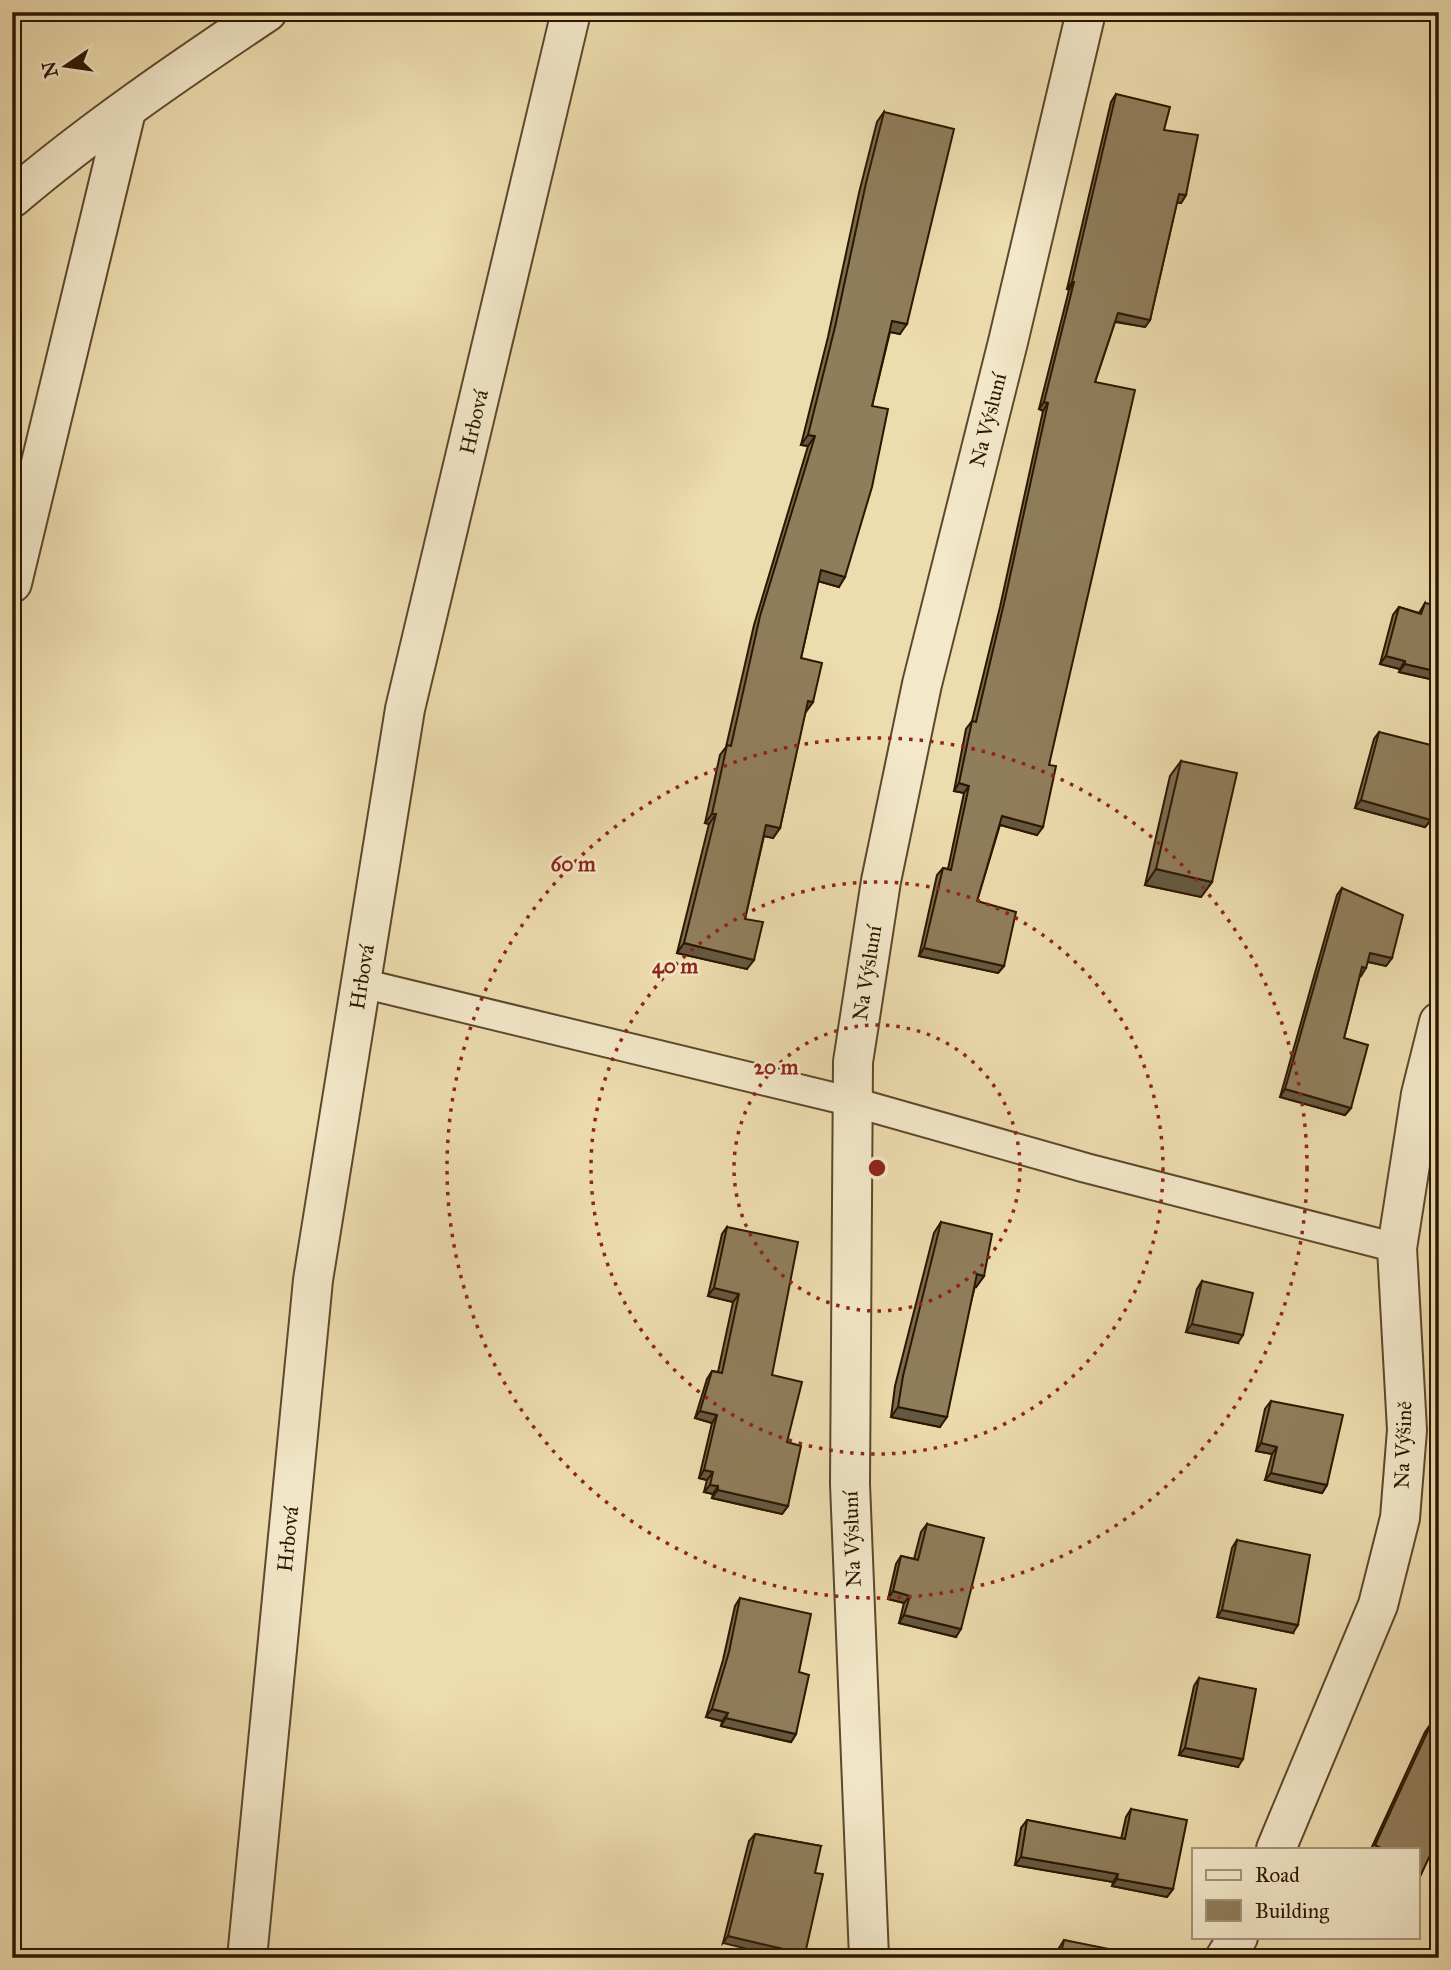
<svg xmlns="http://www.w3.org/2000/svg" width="1451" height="1970" font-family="'IM FELL Great Primer',serif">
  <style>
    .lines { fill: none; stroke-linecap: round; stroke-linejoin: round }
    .service-casing { stroke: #5c482c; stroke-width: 32 }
    .minor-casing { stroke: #5c482c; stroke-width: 42 }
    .service { stroke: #f3e8ca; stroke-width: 28 }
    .minor { stroke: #f3e8ca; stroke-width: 38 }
    .wall { fill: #7c6c4e; stroke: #2b1701; stroke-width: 2 }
    .shaded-wall { fill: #655840; stroke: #2b1701; stroke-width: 2 }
    .building { fill: #907d5b; stroke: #2b1701; stroke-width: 2 }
    .ring { fill: none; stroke: #8f2418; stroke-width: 3.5; stroke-dasharray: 3.5 7 }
    .labels { text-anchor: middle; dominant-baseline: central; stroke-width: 5; stroke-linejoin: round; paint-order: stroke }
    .street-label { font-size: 21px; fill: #2b1701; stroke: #f3e8ca }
    .centre { fill: #8f2418; stroke: #f3e8ca; stroke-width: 3.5 }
    .ring-label { font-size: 21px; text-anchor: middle; font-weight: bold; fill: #8f2418; stroke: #f3e8ca; stroke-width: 5; stroke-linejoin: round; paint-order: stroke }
  </style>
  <rect width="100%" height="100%" fill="#eddcae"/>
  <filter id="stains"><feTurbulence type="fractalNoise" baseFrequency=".00286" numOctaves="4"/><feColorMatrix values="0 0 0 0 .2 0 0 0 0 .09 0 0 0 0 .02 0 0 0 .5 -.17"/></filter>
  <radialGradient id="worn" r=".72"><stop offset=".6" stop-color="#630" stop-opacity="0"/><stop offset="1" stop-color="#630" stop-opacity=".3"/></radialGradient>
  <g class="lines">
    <defs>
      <path id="service" d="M361,983L853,1102L1086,1168L1397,1248"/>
      <g id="minor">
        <path d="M12,198C92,130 180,70 267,12"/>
        <path d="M12,583L126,111"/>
        <path d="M1276,1849L1378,1605L1400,1518L1407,1430L1397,1248L1421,1094L1439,1022"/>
        <path d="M247,1958L313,1280L405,709L571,12"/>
        <path d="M869,1958L850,1484L853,1062L881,881L922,684L1008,342L1086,12"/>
        <path d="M1225,1958L1238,1937"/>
      </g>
    </defs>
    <use href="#service" class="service-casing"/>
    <use href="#minor" class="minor-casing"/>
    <use href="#service" class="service"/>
    <use href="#minor" class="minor"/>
  </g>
  <g class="wall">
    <path d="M1116,94L1164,130L1186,195L1181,203L1177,202L1150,320L1145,327L1115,322L1095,382L1049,765L1037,835L1000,825L977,901L1004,966L998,973L919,956L937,875L943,868L948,869L964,793L954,791L966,729L972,721L1000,607L1043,411L1039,409L1069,290L1067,289L1111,102Z"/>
    <path d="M884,112L900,334L890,332L872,406L839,587L818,581L801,658L813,702L805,712L780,828L773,838L764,836L745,919L747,969L677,953L709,824L705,823L720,755L726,747L754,625L808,446L801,445L828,337L859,193L877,122Z"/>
    <path d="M1425,603L1439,681L1399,672L1400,669L1380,664L1393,615L1399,607L1419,613Z"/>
    <path d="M1379,732L1431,820L1425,827L1355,808L1374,739Z"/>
    <path d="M1181,761L1212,882L1201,897L1145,885L1170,776Z"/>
    <path d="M1342,888L1392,958L1386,966L1368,962L1361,976L1360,975L1344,1038L1351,1108L1345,1115L1280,1097L1337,895Z"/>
    <path d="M941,1222L984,1276L976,1287L975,1286L940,1427L891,1417L895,1386L934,1233Z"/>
    <path d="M727,1227L772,1375L787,1442L788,1506L782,1514L712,1498L713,1494L704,1492L707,1480L699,1478L712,1423L695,1418L707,1379L712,1371L718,1372L733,1302L708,1296L722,1234Z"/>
    <path d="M1202,1281L1238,1343L1186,1332L1197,1289Z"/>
    <path d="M1271,1401L1327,1485L1322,1493L1265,1480L1272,1454L1256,1451L1265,1409Z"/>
    <path d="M927,1524L956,1637L899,1623L904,1603L888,1599L896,1564L901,1556L914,1559L921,1532Z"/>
    <path d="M1237,1540L1293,1633L1217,1617L1232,1548Z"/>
    <path d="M740,1598L799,1672L796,1734L791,1742L721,1726L722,1721L706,1717L723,1660L735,1606Z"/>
    <path d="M1199,1678L1238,1767L1179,1755L1194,1686Z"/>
    <path d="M1432,1722L1418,1849H1371L1425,1732Z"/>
    <path d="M1131,1809L1173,1889L1167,1897L1112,1886L1113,1882L1015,1865L1021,1828L1027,1820L1121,1839L1126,1817Z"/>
    <path d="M755,1834L821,1846L723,1943L749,1841Z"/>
    <path d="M1064,1940L1123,1958H1057L1059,1948Z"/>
  </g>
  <g class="shaded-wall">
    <path d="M1179,194L1186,195L1181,203L1174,202Z"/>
    <path d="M1072,282H1074L1069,290L1067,289Z"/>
    <path d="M1118,313L1150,320L1145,327L1113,321Z"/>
    <path d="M892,321L907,324L900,334L885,331Z"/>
    <path d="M1044,402L1048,403L1043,411L1039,409Z"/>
    <path d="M808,435L815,436L808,446L801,445Z"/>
    <path d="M821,570L845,577L839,587L814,580Z"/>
    <path d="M1386,656L1405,661L1400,669L1380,664Z"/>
    <path d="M1405,664L1439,672V681L1399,672Z"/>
    <path d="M808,701L813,702L806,712L801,711Z"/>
    <path d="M959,783L969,786L964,793L954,791Z"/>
    <path d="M1361,800L1431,820L1425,827L1355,808Z"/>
    <path d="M712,814H716L709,824L705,823Z"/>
    <path d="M1002,816L1043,827L1037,835L997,824Z"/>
    <path d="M766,825L780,828L773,838L760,835Z"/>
    <path d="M1156,869L1212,882L1201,897L1145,885Z"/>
    <path d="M684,943L754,960L747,969L677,953Z"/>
    <path d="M924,948L1004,966L998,973L919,956Z"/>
    <path d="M1370,953L1392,958L1386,966L1365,961Z"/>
    <path d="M1362,967L1366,968L1361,976L1356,975Z"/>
    <path d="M1285,1089L1351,1108L1345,1115L1280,1097Z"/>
    <path d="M977,1274L984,1276L976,1287L970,1285Z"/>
    <path d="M714,1288L739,1294L733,1302L708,1296Z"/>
    <path d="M1192,1324L1243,1335L1238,1343L1186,1332Z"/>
    <path d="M898,1407L947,1417L940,1427L891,1417Z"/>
    <path d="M700,1411L717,1415L712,1423L695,1418Z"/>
    <path d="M1261,1443L1277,1447L1272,1454L1256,1451Z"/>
    <path d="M704,1470L713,1472L707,1480L699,1478Z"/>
    <path d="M1271,1473L1327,1485L1322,1493L1265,1480Z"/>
    <path d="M710,1485L718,1486L713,1494L704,1492Z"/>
    <path d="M718,1490L788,1506L782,1514L712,1498Z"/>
    <path d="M893,1591L910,1596L904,1603L888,1599Z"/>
    <path d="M1222,1610L1298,1625L1293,1633L1217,1617Z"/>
    <path d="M904,1615L961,1629L956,1637L899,1623Z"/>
    <path d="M712,1709L728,1713L722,1721L706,1717Z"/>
    <path d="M726,1718L796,1734L791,1742L721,1726Z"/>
    <path d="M1185,1748L1243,1759L1238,1767L1179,1755Z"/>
    <path d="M1021,1857L1118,1874L1113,1882L1015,1865Z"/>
    <path d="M1117,1879L1173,1889L1167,1897L1112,1886Z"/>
    <path d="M728,1936L805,1954L802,1958H785L723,1943Z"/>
  </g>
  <g class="building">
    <path d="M1116,94L1170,107L1164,130L1198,135L1186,195L1179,194L1150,320L1118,313L1095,382L1135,390L1049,765L1056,766L1043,827L1002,816L977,901L1016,912L1004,966L924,948L943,868L951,870L969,786L959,783L972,721L976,722L1005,599L1048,403L1044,402L1074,282H1072Z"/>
    <path d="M884,112L954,129L907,324L892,321L872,406L888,409L872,487L845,577L821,570L801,658L822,663L813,702L808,701L780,828L766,825L745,919L763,922L754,960L684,943L716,814H712L727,745L731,746L760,616L815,436L808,435L835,327L866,183Z"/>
    <path d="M1425,603L1439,606V672L1405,664V661L1386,656L1399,607L1421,614Z"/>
    <path d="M1379,732L1439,747V789L1431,820L1361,800Z"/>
    <path d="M1181,761L1237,773L1212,882L1156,869Z"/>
    <path d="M1342,888L1403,915L1392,958L1370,953L1366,968L1362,967L1344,1038L1368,1045L1351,1108L1285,1089Z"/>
    <path d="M941,1222L992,1234L984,1276L977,1274L947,1417L898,1407L903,1376Z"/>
    <path d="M727,1227L798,1242L772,1375L802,1382L787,1442L801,1446L788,1506L718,1490V1486L710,1485L713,1472L704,1470L717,1415L700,1411L712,1371L722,1373L739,1294L714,1288Z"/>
    <path d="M1202,1281L1253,1293L1243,1335L1192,1324Z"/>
    <path d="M1271,1401L1343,1415L1327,1485L1271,1473L1277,1447L1261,1443Z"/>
    <path d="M927,1524L984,1538L961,1629L904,1615L910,1596L893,1591L901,1556L918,1560Z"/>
    <path d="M1237,1540L1310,1555L1298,1625L1222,1610Z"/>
    <path d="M740,1598L811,1614L799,1672L809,1675L796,1734L726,1718L728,1713L712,1709L729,1652Z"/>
    <path d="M1199,1678L1256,1689L1243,1759L1185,1748Z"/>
    <path d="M1432,1722L1439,1723V1836L1418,1881V1849H1381V1848L1375,1845Z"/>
    <path d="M1131,1809L1187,1820L1173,1889L1117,1879L1118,1874L1021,1857L1027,1820L1125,1839Z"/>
    <path d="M755,1834L821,1846L815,1873L823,1874L805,1954L728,1936Z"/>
    <path d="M1064,1940L1124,1952L1123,1958H1060Z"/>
  </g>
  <g class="ring">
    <circle cx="877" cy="1168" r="143"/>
    <circle cx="877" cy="1168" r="286"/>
    <circle cx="877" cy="1168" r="430"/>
  </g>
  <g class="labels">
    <g class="street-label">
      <text transform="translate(988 420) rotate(-76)">Na Výsluní</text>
      <text transform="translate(474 422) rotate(-77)">Hrbová</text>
      <text transform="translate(867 973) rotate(-81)">Na Výsluní</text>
      <text transform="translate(362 977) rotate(-81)">Hrbová</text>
      <text transform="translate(1403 1445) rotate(-88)">Na Výšině</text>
      <text transform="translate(288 1539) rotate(-84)">Hrbová</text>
      <text transform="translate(852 1539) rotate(-92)">Na Výsluní</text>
    </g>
  </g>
  <circle cx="877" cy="1168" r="10" class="centre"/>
  <g class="ring-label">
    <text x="573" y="871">60 m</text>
    <text x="675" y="973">40 m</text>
    <text x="776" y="1074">20 m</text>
  </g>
  <rect width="1451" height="1970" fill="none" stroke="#eddcae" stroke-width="42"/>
  <rect x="14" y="14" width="1423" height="1942" fill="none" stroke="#2b1701" stroke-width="3.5"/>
  <rect x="21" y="21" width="1409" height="1928" fill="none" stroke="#2b1701" stroke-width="2"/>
  <rect x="1192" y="1848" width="228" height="91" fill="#f3e8ca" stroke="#a3947a" stroke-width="2"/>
  <rect x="1206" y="1870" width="35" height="10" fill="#f3e8ca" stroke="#a3947a" stroke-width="2"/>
  <text x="1255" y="1882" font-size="21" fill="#2b1701">Road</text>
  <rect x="1206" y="1900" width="35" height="21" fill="#907d5b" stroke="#a3947a" stroke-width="2"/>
  <text x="1255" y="1918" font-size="21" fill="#2b1701">Building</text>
  <g transform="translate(66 66) rotate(257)" stroke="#f3e8ca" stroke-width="5" paint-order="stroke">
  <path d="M0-5L12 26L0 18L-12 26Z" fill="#2b1701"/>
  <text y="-10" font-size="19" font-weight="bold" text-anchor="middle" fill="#2b1701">N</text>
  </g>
  <rect width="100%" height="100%" filter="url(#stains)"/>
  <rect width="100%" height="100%" fill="url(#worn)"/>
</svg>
